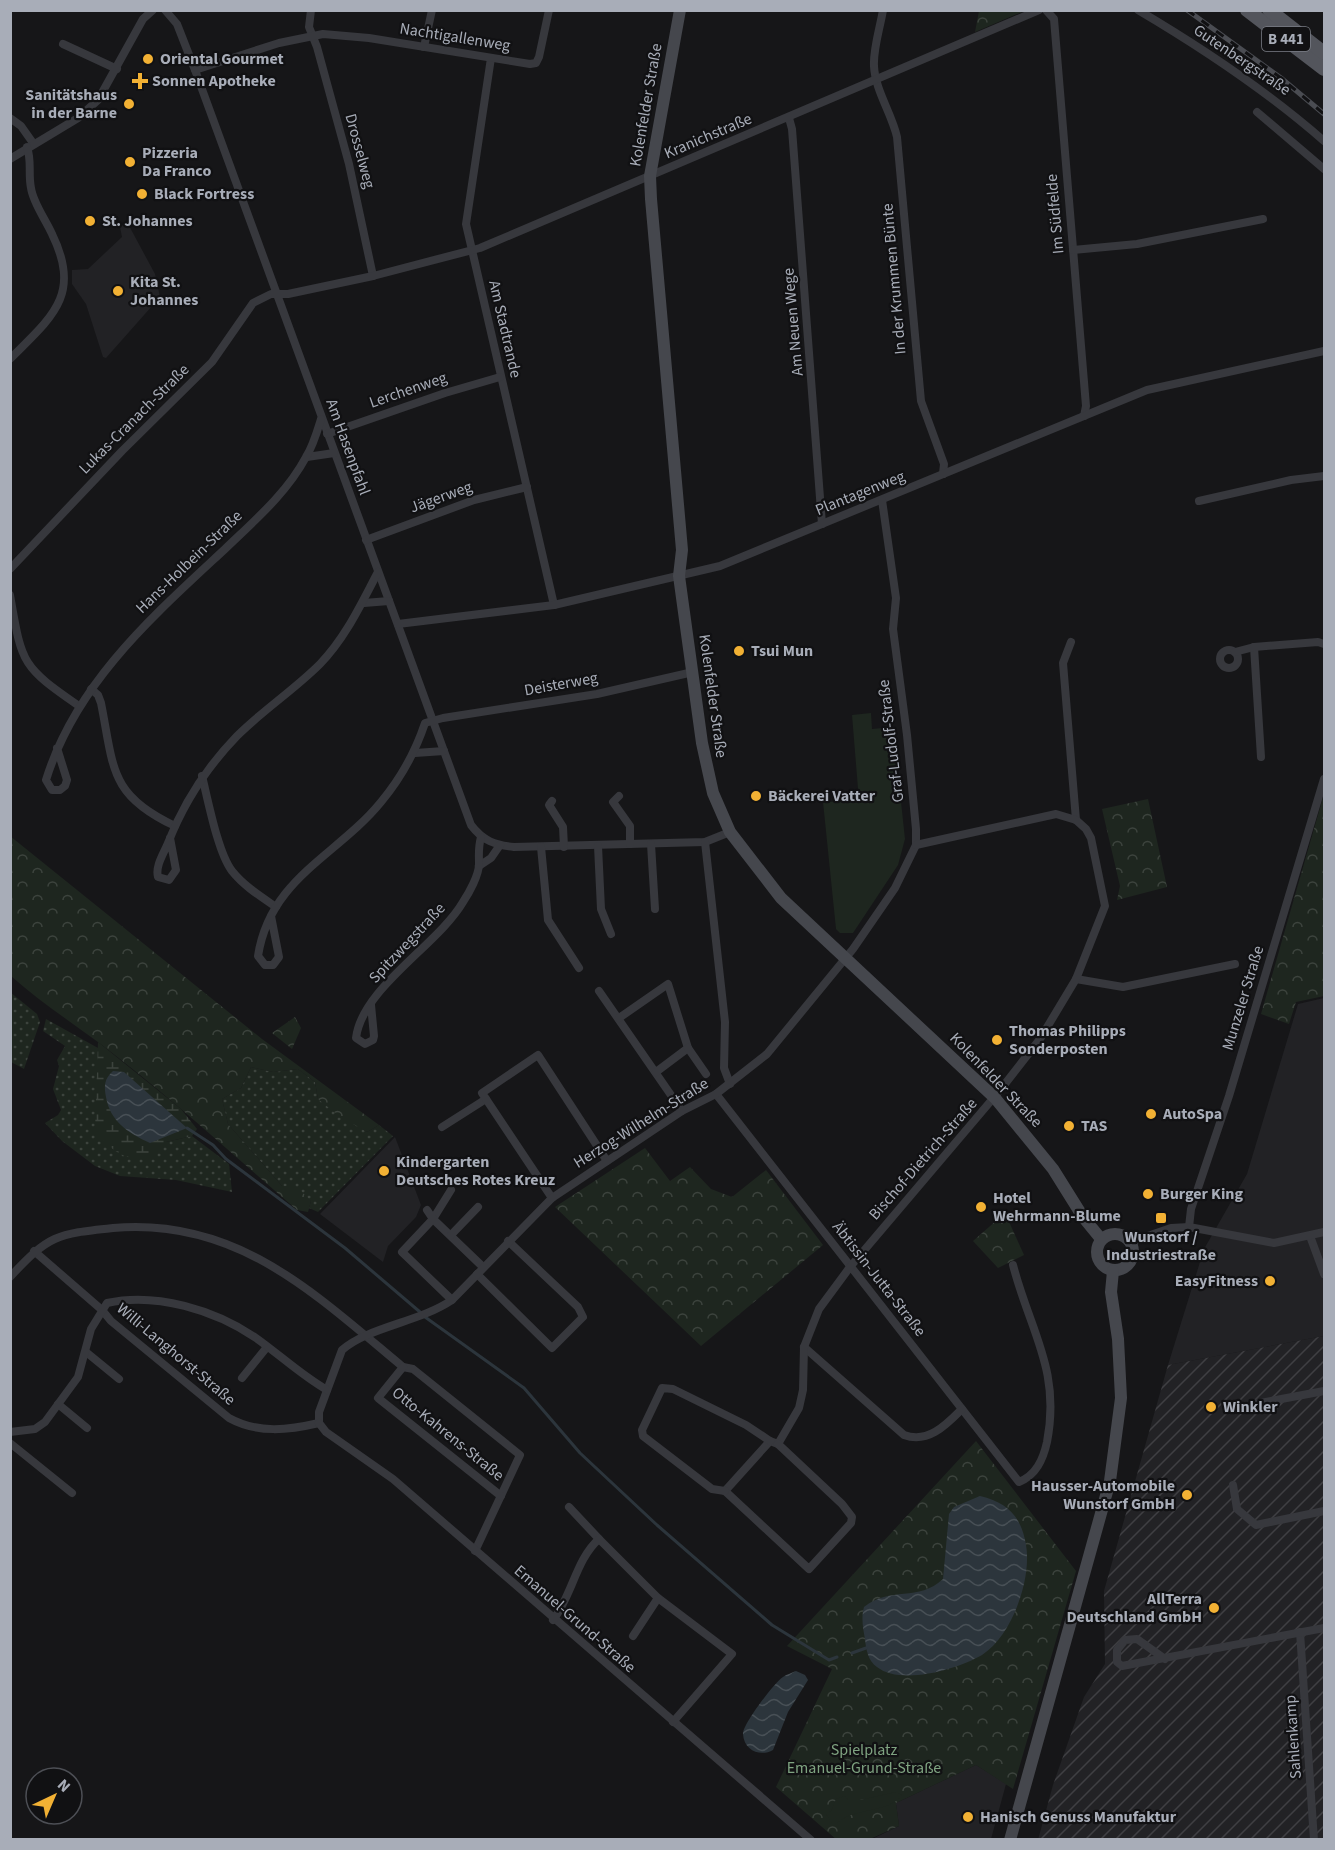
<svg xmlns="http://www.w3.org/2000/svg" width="1335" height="1850" font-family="'Source Sans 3',sans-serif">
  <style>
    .built { fill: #222225 }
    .industrial { fill: url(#industrial-furrows) }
    .grass { fill: url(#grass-dots) }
    .forest { fill: url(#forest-crowns) }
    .wetland { fill: url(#wetland-marsh) }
    .garden { fill: #1e261f }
    .water { fill: url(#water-waves) }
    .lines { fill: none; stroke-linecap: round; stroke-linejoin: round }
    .stream { stroke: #2c353c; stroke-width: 3 }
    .minor { stroke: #37383d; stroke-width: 8 }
    .secondary { stroke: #45474d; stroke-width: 12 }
    .primary { stroke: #53555c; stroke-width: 14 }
    .rail-casing { stroke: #4a4c52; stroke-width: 5 }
    .rail { stroke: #111113; stroke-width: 3; stroke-dasharray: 9; stroke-linecap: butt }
    .poi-dot { fill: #f2b134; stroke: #111113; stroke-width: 2 }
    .labels { text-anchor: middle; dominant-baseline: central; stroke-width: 4.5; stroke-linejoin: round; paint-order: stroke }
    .shield { fill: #111113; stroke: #7b7e86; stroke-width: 1.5 }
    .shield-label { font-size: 15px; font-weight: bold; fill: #a8adb8 }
    .street-label { font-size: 16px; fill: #a8adb8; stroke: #111113 }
    .poi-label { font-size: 16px; font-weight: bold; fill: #a8adb8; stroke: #111113; text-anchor: start }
    .park-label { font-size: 16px; fill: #7fa381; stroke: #111113 }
  </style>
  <defs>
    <pattern id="industrial-furrows" width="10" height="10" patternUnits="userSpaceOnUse" patternTransform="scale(1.5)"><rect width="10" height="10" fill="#222225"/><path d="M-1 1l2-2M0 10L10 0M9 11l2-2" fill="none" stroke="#3f3f43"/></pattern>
    <pattern id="grass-dots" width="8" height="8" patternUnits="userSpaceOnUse" patternTransform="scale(1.5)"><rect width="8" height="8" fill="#1e261f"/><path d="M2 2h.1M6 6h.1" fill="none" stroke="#3c433d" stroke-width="1.8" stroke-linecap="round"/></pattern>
    <pattern id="forest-crowns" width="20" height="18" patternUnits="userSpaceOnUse" patternTransform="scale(1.5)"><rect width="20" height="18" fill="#1e261f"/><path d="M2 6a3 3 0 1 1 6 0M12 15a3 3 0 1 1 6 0" fill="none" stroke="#3c433d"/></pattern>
    <pattern id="wetland-marsh" width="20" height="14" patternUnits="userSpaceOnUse" patternTransform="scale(1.5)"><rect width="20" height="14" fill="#1e261f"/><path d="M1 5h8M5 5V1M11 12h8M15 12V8" fill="none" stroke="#3c433d"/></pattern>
    <pattern id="water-waves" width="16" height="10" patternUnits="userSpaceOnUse" patternTransform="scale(1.5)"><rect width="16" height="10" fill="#2c353c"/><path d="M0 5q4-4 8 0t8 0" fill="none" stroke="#485056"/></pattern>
  </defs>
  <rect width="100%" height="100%" fill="#161618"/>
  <g class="built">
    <path d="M127,222L155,274L160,297L106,358L103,357L86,304L72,284V270L88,269L122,237L120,227Z"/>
    <path d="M1324,998V1336L1168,1365L1204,1249L1247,1174L1298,1004Z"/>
    <path d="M395,1137L421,1205L416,1217L388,1246L383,1262L320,1214Z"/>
    <path d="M976,1765L1006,1784L991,1839L870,1840L899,1826L896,1803Z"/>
  </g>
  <path class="industrial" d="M1324,1336V1839L1038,1840L1053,1785L1084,1697L1105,1664L1104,1591L1168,1365Z"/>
  <g class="grass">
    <path d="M10,992L37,1014L40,1022L24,1069L11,1062Z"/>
    <path d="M46,1019L98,1048V1080L166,1142L192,1136L229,1164L232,1192L176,1180L120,1176L95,1166L62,1141L45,1123L58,1115L61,1110L53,1089L59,1066L57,1060L65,1046L43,1031Z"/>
    <path d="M251,1067L273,1072L298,1069L315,1082L318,1099L367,1132L379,1125L393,1136L318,1212L309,1208L311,1201L282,1186L228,1124L222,1099L241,1088Z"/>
  </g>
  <g class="forest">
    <path d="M979,11V10L1024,11L975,32Z"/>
    <path d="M1324,794V996L1296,1002L1289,1024L1261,1014Z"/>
    <path d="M1148,799L1167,887L1117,900L1120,886L1102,809Z"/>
    <path d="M10,836L262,1039L379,1125L367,1132L339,1116L318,1099L315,1082L298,1069L273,1072L251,1067L241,1088L222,1099L228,1124L282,1186L297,1187L311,1201L308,1212L297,1210C231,1153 167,1094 98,1042C68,1020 38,1000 11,976Z"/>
    <path d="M295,1017L301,1028L292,1049L272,1033Z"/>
    <path d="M645,1148L670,1181L690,1167L711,1189L732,1197L766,1170L823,1245L701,1346L555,1207Z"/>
    <path d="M1005,1213L1024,1255L998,1268L973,1241Z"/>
    <path d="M976,1441L1076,1571L1013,1789L976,1765L896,1803L899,1826L870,1839L837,1840L776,1787L832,1669L787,1646Z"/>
  </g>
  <path class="wetland" d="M98,1042L181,1109L197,1129L192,1136L166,1142L152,1159C122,1160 115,1153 95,1131Z"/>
  <g class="garden">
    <path d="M871,713L872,729L893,727L905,839L898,865L853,933H840L836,929L823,802L859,801L852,715Z"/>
    <path d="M896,1792L902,1795C887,1815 851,1806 834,1826L826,1814L831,1811L836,1799L845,1796L848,1800H860Z"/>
  </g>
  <g class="water">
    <path d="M113,1071L124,1072L187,1128L150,1143C128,1133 110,1121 106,1097C104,1086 104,1079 113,1071Z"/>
    <path d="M980,1496C1008,1503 1021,1516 1026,1545C1032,1579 1012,1636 982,1655C958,1669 901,1686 877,1667C868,1661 866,1649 865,1639C863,1628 861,1618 864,1607C890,1586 919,1602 943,1579L949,1514L954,1507Z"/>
    <path d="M796,1671L805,1675L808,1680L788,1712L773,1750C761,1757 744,1751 743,1734C743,1724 774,1683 783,1677C787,1674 792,1673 796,1671Z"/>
  </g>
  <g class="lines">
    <g class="stream">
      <path d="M187,1128L213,1145L226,1159L345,1248L420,1312"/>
      <path d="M425,1317L524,1388L580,1453L657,1525L772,1625L829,1660L837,1657"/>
      <path d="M852,1653L866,1648"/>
    </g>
    <g class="minor">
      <path d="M165,10L177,24L195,70L471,825C483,841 495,845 514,847L705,842L730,832"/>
      <path d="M311,10L309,27L317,47L349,164L373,276"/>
      <path d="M883,10C880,28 873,49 874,66C875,90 892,114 897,137L921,401L944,464L943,474"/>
      <path d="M1046,10L1054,19L1086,406L1084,416"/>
      <path d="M1138,10C1204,49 1267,91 1324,141"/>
      <path d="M63,44L117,69"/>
      <path d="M424,47L432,10"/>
      <path d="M491,58L466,224L554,605"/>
      <path d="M195,70L279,43L323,34L369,38L530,64L536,63L539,57L549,10"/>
      <path d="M1257,112L1324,169"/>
      <path d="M10,118L21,126L33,143"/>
      <path d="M789,118L792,129L822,524"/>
      <path d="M10,159L78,118L98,100L143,19L153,10"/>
      <path d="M1073,250L1137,244L1263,219"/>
      <path d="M10,359C52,317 82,295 52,234C46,220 33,203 31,188C28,174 32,161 27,147"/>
      <path d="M327,434L445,393L500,377"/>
      <path d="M307,457L334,453"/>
      <path d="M1199,501L1291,480L1324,476"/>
      <path d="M366,540L474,500L527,487"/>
      <path d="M10,569L122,451L212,362L253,303L271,294H288L373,276L480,248L1039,10"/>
      <path d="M10,595C22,664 21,666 79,706"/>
      <path d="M364,603L389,601"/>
      <path d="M398,624L554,605L720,566L1147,390L1324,351"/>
      <path d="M1071,642L1063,663L1076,820"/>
      <path d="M1254,647L1261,757"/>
      <circle cx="1229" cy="659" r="9"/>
      <path d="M1235,652L1254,647L1318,642L1324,644"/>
      <path d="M91,689L98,695L101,703C114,768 109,795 175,826"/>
      <path d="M57,748L67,780L65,786L60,790H52L46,780C76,683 153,616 225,549C254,521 287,493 306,457C313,446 317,432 321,419"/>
      <path d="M415,753L444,751"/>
      <path d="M202,776C208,800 218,853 232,871C244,886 260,896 276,907"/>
      <path d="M619,796L613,802L630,826V844"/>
      <path d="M552,801L549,805L563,827L564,847"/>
      <path d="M170,838L176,870L169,880L158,877C155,866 164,853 168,843C184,802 207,767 237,736C263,710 294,690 320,664C346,637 361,604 378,572"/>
      <path d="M705,842L725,1022L724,1068L730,1084"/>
      <path d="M651,844L655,909"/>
      <path d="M598,846L601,909L611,934"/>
      <path d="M541,847L548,920L579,968"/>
      <path d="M479,866L491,858L500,845"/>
      <path d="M271,916L279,957L273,965H265L258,956C270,878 337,856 381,802C401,778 415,753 425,723L443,718L597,694L693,672"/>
      <path d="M1076,979L1123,987L1235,964"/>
      <path d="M599,991L682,1111"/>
      <path d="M371,1005L374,1036L373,1040L365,1044L356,1038C362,988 438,945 463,902C469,893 479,875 479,864C479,854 478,848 481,837"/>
      <path d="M619,1018L668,984L688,1048L656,1072"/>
      <path d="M688,1048L706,1074"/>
      <path d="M716,1094L1019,1482C1036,1475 1043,1460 1047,1442C1061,1370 1030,1331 1013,1265"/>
      <path d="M442,1127L486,1099"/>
      <path d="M451,1190L433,1219L402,1252L452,1300"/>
      <path d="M552,1198L482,1093L538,1055L607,1161"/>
      <path d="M427,1210L433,1219L483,1267"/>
      <path d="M1189,1227L1191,1209L1229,1096L1324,779"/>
      <path d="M451,1235L478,1207"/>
      <path d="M1310,1236L1324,1274"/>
      <path d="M1130,1242L1171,1228L1189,1227L1274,1243L1324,1232"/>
      <path d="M34,1251L102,1310L111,1321L229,1418C258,1434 289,1430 319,1423"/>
      <path d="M477,1274L552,1348L583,1317L578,1307L508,1241"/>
      <path d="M10,1277C49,1235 56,1234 113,1228C237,1217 315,1294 403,1367L413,1369L520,1455L475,1551"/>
      <path d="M804,1347L904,1435C928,1444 946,1425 962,1409"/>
      <path d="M86,1352L119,1379"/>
      <path d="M403,1367L378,1398L501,1496"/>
      <path d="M242,1378L267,1347"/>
      <path d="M58,1404L87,1428"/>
      <path d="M1255,1404L1324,1391"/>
      <path d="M319,1423V1412L342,1350C368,1327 420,1322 452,1300L552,1198L682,1111L716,1094L767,1054L853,949L895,888L916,845V829L907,735L893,629L896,598L882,500"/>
      <path d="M319,1423L326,1432L393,1479L811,1840"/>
      <path d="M10,1432L35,1429L45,1422L78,1377L91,1329L107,1303C156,1292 215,1310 256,1338C280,1355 301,1375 327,1390"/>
      <path d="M10,1443L72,1493"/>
      <path d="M1233,1485L1237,1509L1256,1525L1324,1511"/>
      <path d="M725,1491L770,1441L778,1444L799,1408L803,1390L804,1347L819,1309L850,1267L1001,1089L1040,1039L1076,979L1105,906L1091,838L1086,829L1076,820L1056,814L916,845"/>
      <path d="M725,1491L809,1569L851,1523L852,1517L842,1504L778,1444"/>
      <path d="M725,1491L712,1489L643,1436L642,1430L662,1388L673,1389L746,1425L770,1441"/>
      <path d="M569,1507L599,1539"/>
      <path d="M553,1620C572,1596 576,1559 599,1539L658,1598L732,1654L673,1722"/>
      <path d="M1300,1632L1314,1840"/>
      <path d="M633,1636L658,1598"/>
      <path d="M1165,1659L1137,1639L1125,1640L1117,1650V1662L1122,1666L1324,1628"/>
    </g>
    <g class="secondary">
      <path d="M680,10L650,176L651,199L682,550L679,576L702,743L713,793L730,832L781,898L995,1098L1053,1169L1083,1217L1101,1239"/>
      <circle cx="1115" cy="1252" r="18"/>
      <path d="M1010,1840L1110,1481L1121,1398L1118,1339L1111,1292L1113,1271"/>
    </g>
    <g class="primary">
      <path d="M1247,10L1324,69"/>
      <path d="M1269,10L1324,53"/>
    </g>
    <defs>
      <path id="rail" d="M1187,10L1281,78L1324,114"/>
    </defs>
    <use href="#rail" class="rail-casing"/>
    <use href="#rail" class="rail"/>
  </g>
  <g class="poi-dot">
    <circle cx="148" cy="59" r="6"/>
    <path d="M137 72h6v6h6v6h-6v6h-6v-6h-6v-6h6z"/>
    <circle cx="129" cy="104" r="6"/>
    <circle cx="130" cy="162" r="6"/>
    <circle cx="142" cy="194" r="6"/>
    <circle cx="90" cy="221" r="6"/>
    <circle cx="118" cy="291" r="6"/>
    <circle cx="739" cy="651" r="6"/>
    <circle cx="756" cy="796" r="6"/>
    <circle cx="997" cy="1040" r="6"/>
    <circle cx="1151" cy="1114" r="6"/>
    <circle cx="1069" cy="1126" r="6"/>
    <circle cx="384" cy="1171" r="6"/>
    <circle cx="1148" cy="1194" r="6"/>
    <circle cx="981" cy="1207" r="6"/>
    <rect x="1155" y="1212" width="12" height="12" rx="3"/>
    <circle cx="1270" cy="1281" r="6"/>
    <circle cx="1211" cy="1407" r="6"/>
    <circle cx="1187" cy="1495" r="6"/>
    <circle cx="1214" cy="1608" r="6"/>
    <circle cx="968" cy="1817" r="6"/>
  </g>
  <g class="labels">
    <rect class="shield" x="1262" y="27" width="48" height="24" rx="4.5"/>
    <g class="shield-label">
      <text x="1286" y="39">B 441</text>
    </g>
    <g class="street-label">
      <text transform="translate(455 37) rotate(9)">Nachtigallenweg</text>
      <text transform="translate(1242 60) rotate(34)">Gutenbergstraße</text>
      <text transform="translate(646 105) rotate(-80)">Kolenfelder Straße</text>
      <text transform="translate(708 136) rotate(-23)">Kranichstraße</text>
      <text transform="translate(360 151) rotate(75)">Drosselweg</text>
      <text transform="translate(1055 214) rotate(-95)">Im Südfelde</text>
      <text transform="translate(894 279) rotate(-95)">In der Krummen Bünte</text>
      <text transform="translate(793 322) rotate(-95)">Am Neuen Wege</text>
      <text transform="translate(505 329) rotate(77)">Am Stadtrande</text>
      <text transform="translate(408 390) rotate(-19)">Lerchenweg</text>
      <text transform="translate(134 419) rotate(-45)">Lukas-Cranach-Straße</text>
      <text transform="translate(348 447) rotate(70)">Am Hasenpfahl</text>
      <text transform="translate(860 493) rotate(-22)">Plantagenweg</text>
      <text transform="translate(441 497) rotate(-20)">Jägerweg</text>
      <text transform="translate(189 562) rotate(-44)">Hans-Holbein-Straße</text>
      <text transform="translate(561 684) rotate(-10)">Deisterweg</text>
      <text transform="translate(713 696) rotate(82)">Kolenfelder Straße</text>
      <text transform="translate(891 741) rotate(-97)">Graf-Ludolf-Straße</text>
      <text transform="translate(407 943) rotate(-47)">Spitzwegstraße</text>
      <text transform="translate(1243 998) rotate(-73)">Munzeler Straße</text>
      <text transform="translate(996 1080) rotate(46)">Kolenfelder Straße</text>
      <text transform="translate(641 1123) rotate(-32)">Herzog-Wilhelm-Straße</text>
      <text transform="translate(923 1159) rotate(-49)">Bischof-Dietrich-Straße</text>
      <text transform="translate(879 1279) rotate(52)">Äbtissin-Jutta-Straße</text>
      <text transform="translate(176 1354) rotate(40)">Willi-Langhorst-Straße</text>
      <text transform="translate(448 1434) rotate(39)">Otto-Kahrens-Straße</text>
      <text transform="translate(575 1619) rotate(41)">Emanuel-Grund-Straße</text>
      <text transform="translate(1293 1737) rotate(-94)">Sahlenkamp</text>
    </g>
    <g class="poi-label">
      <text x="160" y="59">Oriental Gourmet</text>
      <text x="152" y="81">Sonnen Apotheke</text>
      <text x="117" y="95" text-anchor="end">Sanitätshaus<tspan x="117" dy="18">in der Barne</tspan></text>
      <text x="142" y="153">Pizzeria<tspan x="142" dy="18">Da Franco</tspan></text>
      <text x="154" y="194">Black Fortress</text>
      <text x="102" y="221">St. Johannes</text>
      <text x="130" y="282">Kita St.<tspan x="130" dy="18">Johannes</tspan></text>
      <text x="751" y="651">Tsui Mun</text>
      <text x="768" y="796">Bäckerei Vatter</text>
      <text x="1009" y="1031">Thomas Philipps<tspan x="1009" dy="18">Sonderposten</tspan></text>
      <text x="1163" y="1114">AutoSpa</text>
      <text x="1081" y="1126">TAS</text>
      <text x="396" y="1162">Kindergarten<tspan x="396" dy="18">Deutsches Rotes Kreuz</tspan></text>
      <text x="1160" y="1194">Burger King</text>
      <text x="993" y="1198">Hotel<tspan x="993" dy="18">Wehrmann-Blume</tspan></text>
      <text x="1161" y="1237" text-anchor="middle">Wunstorf /<tspan x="1161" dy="18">Industriestraße</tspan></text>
      <text x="1258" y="1281" text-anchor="end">EasyFitness</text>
      <text x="1223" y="1407">Winkler</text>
      <text x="1175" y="1486" text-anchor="end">Hausser-Automobile<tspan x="1175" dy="18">Wunstorf GmbH</tspan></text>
      <text x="1202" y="1599" text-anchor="end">AllTerra<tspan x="1202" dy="18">Deutschland GmbH</tspan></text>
      <text x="980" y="1817">Hanisch Genuss Manufaktur</text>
    </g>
    <g class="park-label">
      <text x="864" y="1750">Spielplatz<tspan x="864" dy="18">Emanuel-Grund-Straße</tspan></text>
    </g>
  </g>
  <rect width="1335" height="1850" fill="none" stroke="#a8adb8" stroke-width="24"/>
  <g transform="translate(54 1796) rotate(44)"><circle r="28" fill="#111113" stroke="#4d4f55" stroke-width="1.5"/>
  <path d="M0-4.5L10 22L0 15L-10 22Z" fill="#f2b134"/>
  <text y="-9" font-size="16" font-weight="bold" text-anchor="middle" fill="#a8adb8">N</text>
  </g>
</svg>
